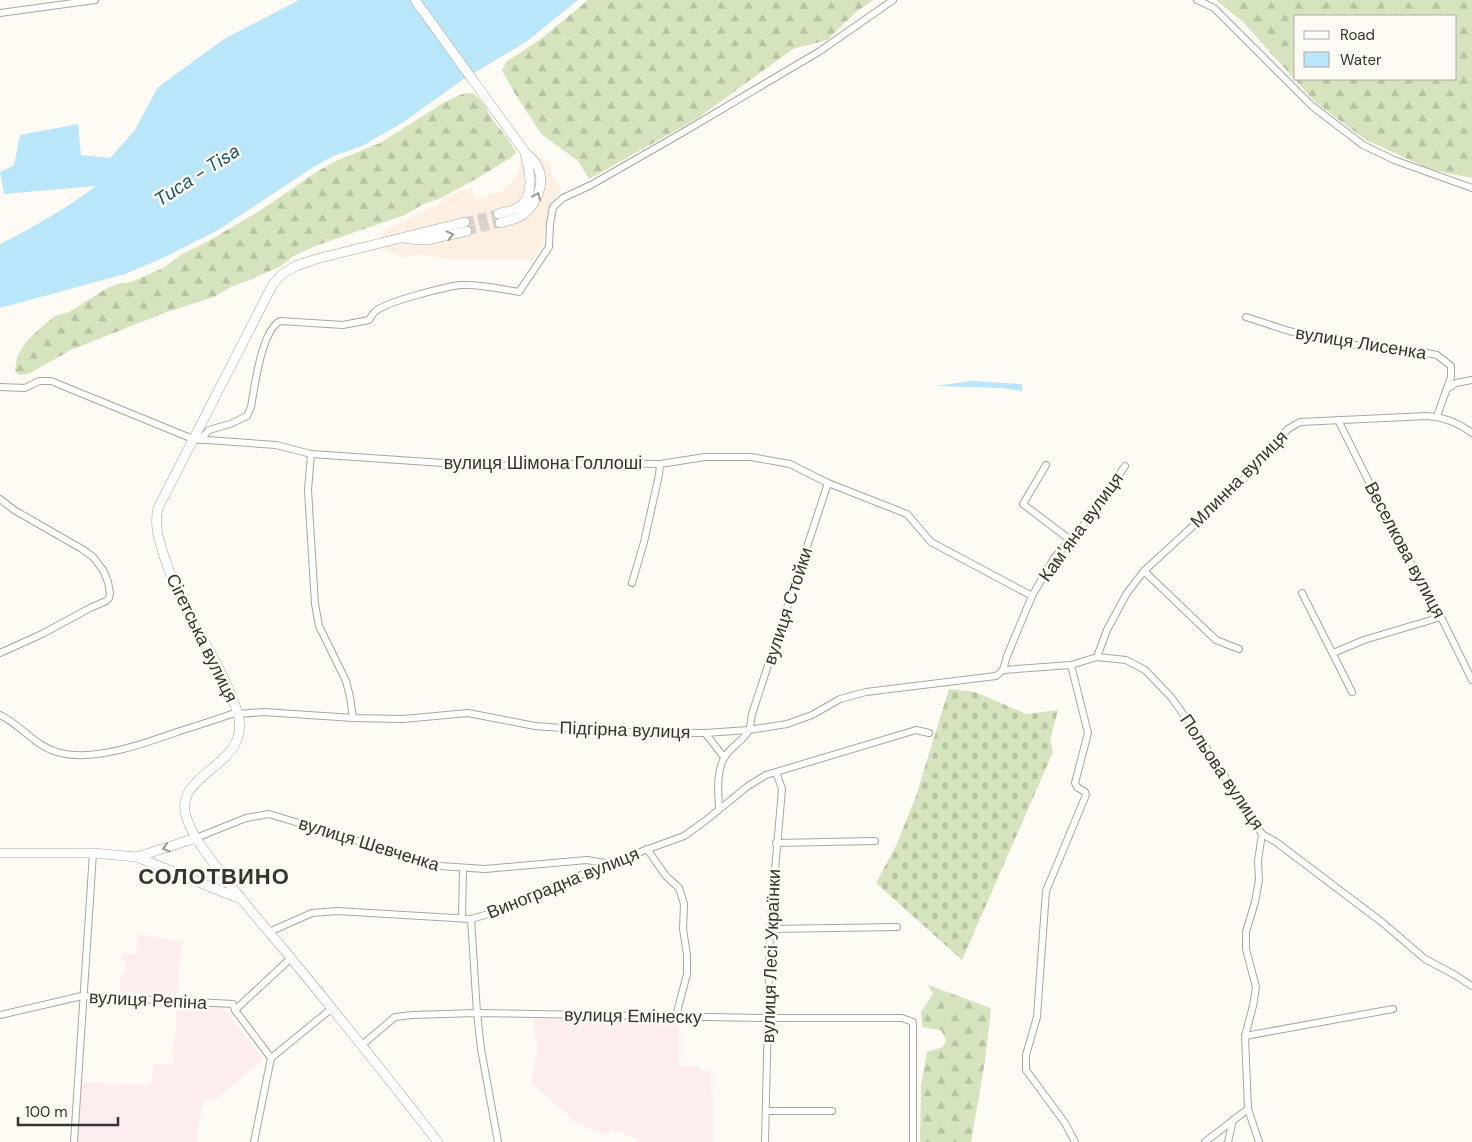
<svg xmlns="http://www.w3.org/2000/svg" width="1472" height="1142" font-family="'DM Sans',sans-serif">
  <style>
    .commercial { fill: #fdefe1 }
    .education { fill: #fdedef }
    .forest { fill: url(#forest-firs); fill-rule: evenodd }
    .cemetery { fill: url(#cemetery-stones) }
    .water { fill: #bae6fa }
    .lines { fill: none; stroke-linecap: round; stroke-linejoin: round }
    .tertiary-tunnel { stroke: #d6d3ce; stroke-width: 9; stroke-dasharray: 9 4.5; stroke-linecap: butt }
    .minor-casing { stroke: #aba59c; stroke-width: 8 }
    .tertiary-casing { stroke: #aba59c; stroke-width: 10 }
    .minor { stroke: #fff; stroke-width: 6 }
    .tertiary { stroke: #fff; stroke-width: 9 }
    .oneway { stroke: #9a9998 }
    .labels { text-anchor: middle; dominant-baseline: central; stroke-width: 5; stroke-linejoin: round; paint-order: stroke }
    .street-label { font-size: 18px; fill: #363330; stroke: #fefbf5 }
    .water-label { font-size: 19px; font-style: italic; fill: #1b586f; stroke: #fefbf5 }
    .district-label { font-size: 22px; font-weight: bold; letter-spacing: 1px; fill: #363330; stroke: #fefbf5 }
  </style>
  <defs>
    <pattern id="forest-firs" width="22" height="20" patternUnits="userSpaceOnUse" patternTransform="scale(1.25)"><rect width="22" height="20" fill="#d5e4be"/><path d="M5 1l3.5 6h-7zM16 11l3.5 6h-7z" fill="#b7c4a4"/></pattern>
    <pattern id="cemetery-stones" width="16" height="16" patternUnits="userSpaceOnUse" patternTransform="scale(1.25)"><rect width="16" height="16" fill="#d5e4be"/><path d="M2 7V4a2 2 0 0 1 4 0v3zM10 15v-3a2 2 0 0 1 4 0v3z" fill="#b7c4a4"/></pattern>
  </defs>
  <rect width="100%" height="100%" fill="#fefbf5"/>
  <path class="commercial" d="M528,149L550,164L553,179L561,186L547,219L543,242L534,259H446L422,254L404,258L385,249L384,231L444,201L443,198L471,187L476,200L504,190L519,173L521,154Z"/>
  <g class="education">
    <path d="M139,934L183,942L180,951L177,995L120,991L121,972H126V961L121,960L122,953L136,954Z"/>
    <path d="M178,1005L222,1007L264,1059L215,1100H203L196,1142H77L82,1082L150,1085L154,1064L172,1065Z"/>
    <path d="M532,1019L679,1020L678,1067L699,1066V1071L709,1070L713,1099V1142H638V1139L611,1129L608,1136L577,1123L531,1082L538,1048Z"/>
  </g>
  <g class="forest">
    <path d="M588,0H873L856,12L827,40L793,49L698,118L589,179L578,161L541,134L514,92L502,70L506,62L542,38Z"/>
    <path d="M1216,0H1472V178L1432,170L1366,140L1315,102L1243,22ZM1296,16H1456V79H1296Z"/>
    <path d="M472,93C482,99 487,111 493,120C501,131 510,140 516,153L509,159L476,179L439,199L423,204L405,215L315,246L292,257L281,266L252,279L231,287L214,297L167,312L73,349L28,374L19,375L15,371L17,357L26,342L37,331L55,316L69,312L104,290L117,284L131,282L163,268L182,254L205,243L261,210L318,171L338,160L380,143L443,103L462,94Z"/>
    <path d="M928,985L991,1008L985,1061L971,1142H920L921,1085L927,1052L943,1047L946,1040L941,1030L922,1027L921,1012L933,994Z"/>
  </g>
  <path class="cemetery" d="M949,689L975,692L1026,714L1058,710L1050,740L1053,752L962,960L876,883L896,846L915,799Z"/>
  <g class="water">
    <path d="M299,0H578L526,42L461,81L402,123L364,145L334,156L315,166L218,230L163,258L125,274L0,308V244C34,227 65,209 96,186L4,194L0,172L14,165L20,135L78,124L81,155L110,158L135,130L158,87L224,39Z"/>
    <path d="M971,381L1022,384V391L1002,388L936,386Z"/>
  </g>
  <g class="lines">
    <g class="tertiary-tunnel">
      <path d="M465,222L498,214"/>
      <path d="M467,231L500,223"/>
    </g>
    <defs>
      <g id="minor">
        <path d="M1197,0L1214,8L1312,106L1363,145L1394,160L1472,188"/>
        <path d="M0,13L95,0"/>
        <path d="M1246,317L1289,331L1344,344L1417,351L1437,355L1451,366V377L1437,416"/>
        <path d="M0,387L25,388L39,381H51L193,439L276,445L311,454L487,466L599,463L660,464L705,457H751L790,464L828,483L907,514L931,542L1032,596"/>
        <path d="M1447,389L1456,383L1472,380"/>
        <path d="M1338,420L1397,538L1441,617L1472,680"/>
        <path d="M200,440L209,430L230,424L247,416L251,407C255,385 261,332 280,321L343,325L369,320C371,317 373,313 376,311C388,301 445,287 461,285C481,284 501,289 519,292L549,247L550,224L553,207L563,198L591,185L680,134L820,51L893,0"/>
        <path d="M311,454L308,490L315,604L319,626L346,681L350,697L353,718"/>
        <path d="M1046,465L1023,504L1069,539"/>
        <path d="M0,499L14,510L82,549L93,557L103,570L108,582L110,593L109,598L106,601L90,608L42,634L0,653"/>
        <path d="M1144,571L1216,640L1239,649"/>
        <path d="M632,583L644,542L659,475L660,464"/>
        <path d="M1302,593L1352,692"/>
        <path d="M1333,653L1364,640L1441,617"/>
        <path d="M1097,657L1107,630L1127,593L1144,571L1244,479L1288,429L1300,422L1427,416C1443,417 1459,423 1472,433"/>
        <path d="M1071,665L1088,733L1075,783L1077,787L1085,792L1086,795L1046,891L1037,1017L1026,1055V1070L1065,1123L1075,1142"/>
        <path d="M1003,670L1071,665L1097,657L1126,660L1145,670L1171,697L1194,729L1262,834L1276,842L1383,923L1425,959L1455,975L1472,986"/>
        <path d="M1003,670L1007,656L1032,596L1054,558L1086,522L1125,466"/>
        <path d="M238,714L264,712L353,718L403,719L468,713L535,726L617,732L705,733L749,730L787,724L812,715L840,699L866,692L996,676L1003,670"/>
        <path d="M0,715C21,725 35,746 57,752C92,763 146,743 180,731C199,725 218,719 238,712"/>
        <path d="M705,733L724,757"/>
        <path d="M719,809C718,792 716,769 726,755C732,746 745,739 749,730C751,725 751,719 752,714L828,483"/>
        <path d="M196,838L246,818L269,814L440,866L485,869L587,860L605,863"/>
        <path d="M776,843L875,841"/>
        <path d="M647,849L666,876L679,888L684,904L683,929L687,955V974L676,1016"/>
        <path d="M462,918L463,868"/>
        <path d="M770,929L897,927"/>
        <path d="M269,932L312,913L337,911L471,919"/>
        <path d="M291,958L235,1010L271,1058L331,1009"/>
        <path d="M0,1015L82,996L233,1004L235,1010"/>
        <path d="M1245,1036L1393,1009"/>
        <path d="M362,1045L395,1017L412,1015L477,1013L768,1018H902L913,1022V1142"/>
        <path d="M766,1111H832"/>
        <path d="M74,1142L93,853"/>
        <path d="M254,1142L271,1058"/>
        <path d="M498,1142L481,1049L477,1013L471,919L492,913L607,864L684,836L705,821L748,786L766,775L916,730L929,733"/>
        <path d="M765,1142L770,929L782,789L776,772"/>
        <path d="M1205,1142L1248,1109"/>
        <path d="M1228,1142L1233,1120"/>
        <path d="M1259,1142L1248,1109L1245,1036L1253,1006L1256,987L1246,949V932L1255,902L1259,880L1258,861L1262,834"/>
      </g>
      <g id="tertiary">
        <path d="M415,0L525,152C530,157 537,162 539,170C545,187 534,209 519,217C513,220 506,221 500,223"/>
        <path d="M498,214C504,212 511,211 517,208C536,197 530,171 525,154"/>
        <path d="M408,239L427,240L467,231"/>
        <path d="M0,853H93L137,857L238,898"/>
        <path d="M137,857L196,838"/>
        <path d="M438,1142C388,1078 337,1014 285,951C261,923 237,895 215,865C204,850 192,835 186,816C173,770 258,766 236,708C230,691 223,675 214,659C203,638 189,618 179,596C173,583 169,570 164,556C159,540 154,526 158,508L273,284L282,274L296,266L316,259L465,222"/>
      </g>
    </defs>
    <use href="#minor" class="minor-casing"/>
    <use href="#tertiary" class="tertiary-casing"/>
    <use href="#minor" class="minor"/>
    <use href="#tertiary" class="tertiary"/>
  </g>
  <defs><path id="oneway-chevron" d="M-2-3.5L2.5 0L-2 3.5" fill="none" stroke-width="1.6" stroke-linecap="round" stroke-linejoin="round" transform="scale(1.25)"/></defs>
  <g class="oneway">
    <use href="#oneway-chevron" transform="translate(537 196) rotate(-67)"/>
    <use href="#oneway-chevron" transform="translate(450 235) rotate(-14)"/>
    <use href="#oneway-chevron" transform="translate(166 848) rotate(163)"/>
  </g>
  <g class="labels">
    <g class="street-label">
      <text transform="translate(1361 343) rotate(9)">вулиця Лисенка</text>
      <text x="543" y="463">вулиця Шімона Голлоші</text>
      <text transform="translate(1239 479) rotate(-45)">Млинна вулиця</text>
      <text transform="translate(1081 527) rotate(-54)">Камʼяна вулиця</text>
      <text transform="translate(1405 550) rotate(62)">Веселкова вулиця</text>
      <text transform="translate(788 606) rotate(-72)">вулиця Стойки</text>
      <text transform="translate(202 638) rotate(64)">Сігетська вулиця</text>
      <text transform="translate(625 730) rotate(2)">Підгірна вулиця</text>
      <text transform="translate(1222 772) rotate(56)">Польова вулиця</text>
      <text transform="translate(369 844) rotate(17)">вулиця Шевченка</text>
      <text transform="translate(563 883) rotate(-22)">Виноградна вулиця</text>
      <text transform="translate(771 956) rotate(-88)">вулиця Лесі Українки</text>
      <text transform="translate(148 1000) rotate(3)">вулиця Репіна</text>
      <text transform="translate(633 1016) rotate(1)">вулиця Емінеску</text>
    </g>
    <g class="water-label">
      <text transform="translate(197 175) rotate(-33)">Тиса - Tisa</text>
    </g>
    <g class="district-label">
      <text x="214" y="876">СОЛОТВИНО</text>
    </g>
  </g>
  <rect x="1294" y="15" width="162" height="65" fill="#fefbf5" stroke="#aeaba6"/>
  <rect x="1304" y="31" width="25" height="8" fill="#ffffff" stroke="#aeaba6"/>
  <text x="1340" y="40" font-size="15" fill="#363330">Road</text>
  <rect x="1304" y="52" width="25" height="15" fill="#bae6fa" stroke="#aeaba6"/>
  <text x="1340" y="65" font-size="15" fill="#363330">Water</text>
  <path d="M18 1117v8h100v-8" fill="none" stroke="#363330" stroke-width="2.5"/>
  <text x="25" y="1117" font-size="15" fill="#363330" stroke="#fefbf5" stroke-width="4" paint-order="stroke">100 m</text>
</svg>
